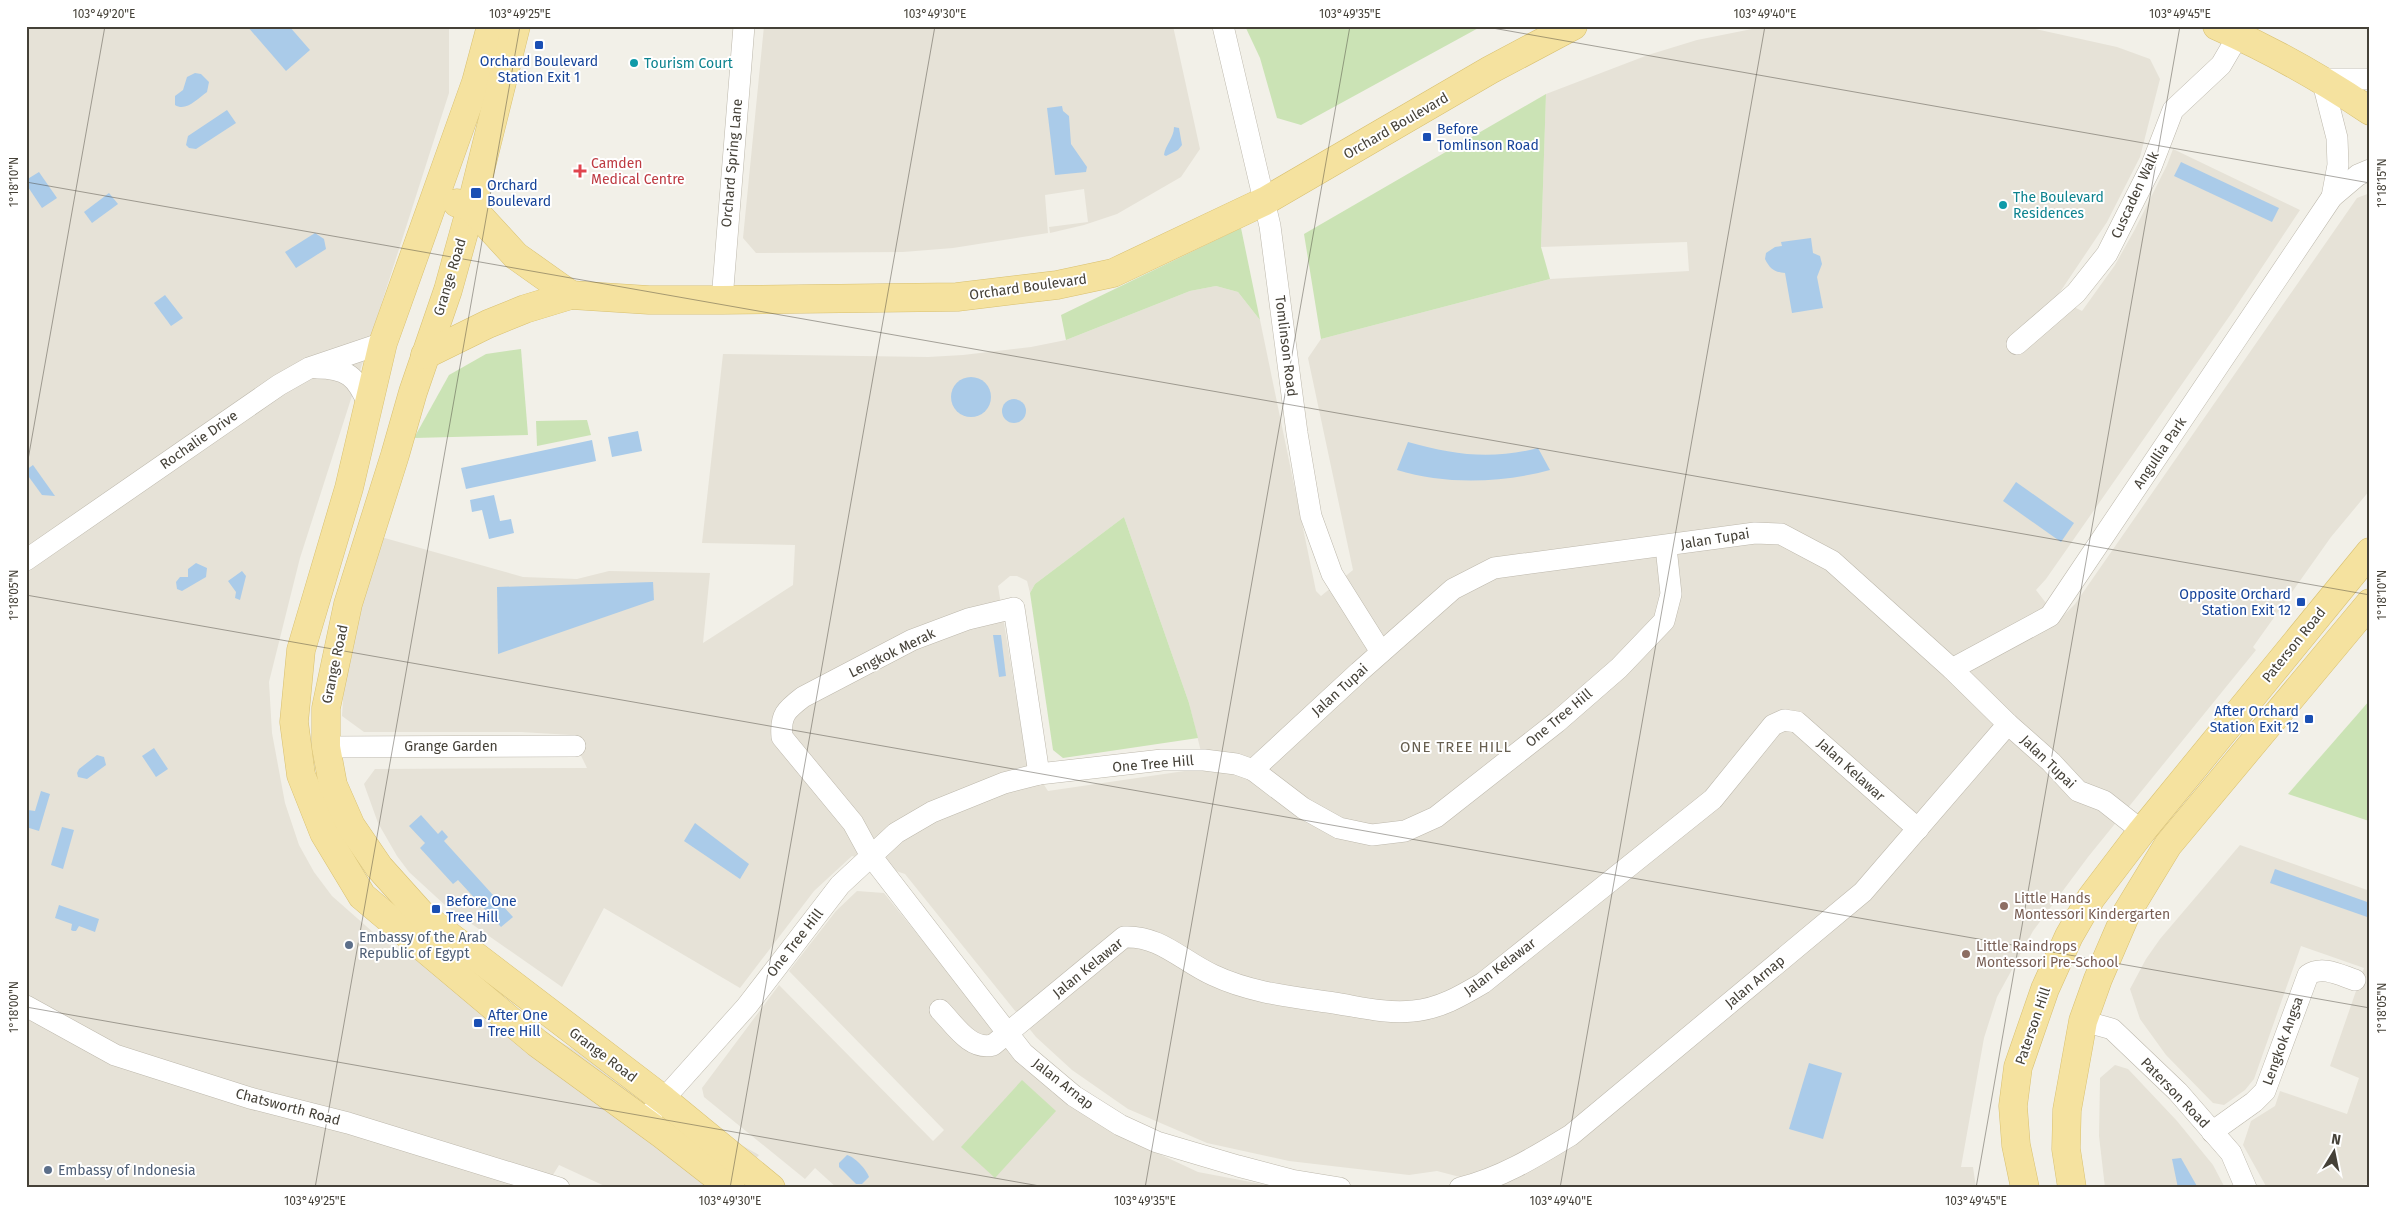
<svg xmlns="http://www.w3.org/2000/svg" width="2396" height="1214" font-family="'Fira Sans',sans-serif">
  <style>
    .residential { fill: #e6e2d7; fill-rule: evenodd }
    .green { fill: #cbe3b5 }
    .water { fill: #aacbe9 }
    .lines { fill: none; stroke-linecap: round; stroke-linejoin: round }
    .minor-casing { stroke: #bdb8ac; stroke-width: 22 }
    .primary-casing { stroke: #d8c070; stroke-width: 29 }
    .minor { stroke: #fff; stroke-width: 21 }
    .primary { stroke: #f5e29f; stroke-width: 28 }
    .ticks { fill: none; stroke: #454138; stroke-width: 1; stroke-opacity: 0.45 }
    .transit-dot { fill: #1a4fb4; stroke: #fff; stroke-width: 2 }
    .culture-dot { fill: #0f9aa8; stroke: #fff; stroke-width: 2 }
    .health-dot { fill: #e0444e; stroke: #fff; stroke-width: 2 }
    .education-dot { fill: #8d6e63; stroke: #fff; stroke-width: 2 }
    .service-dot { fill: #5c6f8a; stroke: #fff; stroke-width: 2 }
    .labels { text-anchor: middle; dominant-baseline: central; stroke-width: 4; stroke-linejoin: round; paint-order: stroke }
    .transit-label { font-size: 14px; fill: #164399; stroke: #fff; text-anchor: start }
    .culture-label { font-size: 14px; fill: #0d838f; stroke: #fff; text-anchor: start }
    .street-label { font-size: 14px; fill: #454138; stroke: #fff }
    .health-label { font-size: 14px; fill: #be3a42; stroke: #fff; text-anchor: start }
    .education-label { font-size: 14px; fill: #785e54; stroke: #fff; text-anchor: start }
    .service-label { font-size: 14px; fill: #4e5e75; stroke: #fff; text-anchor: start }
    .neighbourhood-label { font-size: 15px; letter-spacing: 1px; fill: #675f50; stroke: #fff }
    .neatline { fill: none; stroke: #454138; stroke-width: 2 }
    .ticks-label { font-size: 12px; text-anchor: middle; fill: #454138 }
  </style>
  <rect width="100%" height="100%" fill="#f2f0e8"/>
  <g class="residential">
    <path d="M26,26H449V93L300,558L269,682L272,733L285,803L299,845L314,872L332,896L383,941L759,1155L729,1188H609L559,1165L545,1188H26Z"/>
    <path d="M764,26H1173L1200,149L1181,177L1117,214L1084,225L1050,233L1049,227L1088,222L1084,189L1045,195L1048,233L953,248L903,252L756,253L743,238Z"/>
    <path d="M1767,26H2022L2117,47L2150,59L2160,79L2140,157L2107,222L2056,298L2082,311L2115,265L2134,231L2167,165L2173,149L2300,210L2233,311L2046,579L2036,590L2059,620L2075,604L2357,198L2370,193V490L2331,537L2253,647L2256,650L2088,857L2033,931L1997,997L1984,1038L1961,1167H1973L1976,1188H1502L1437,1171L1409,1175L1289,1161L1207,1143L1128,1109L1072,1070L1036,1037L905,874L852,856L814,891L740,988L604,908L562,987L446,906L409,872L397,856L378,823L364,784L375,769L587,768L571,735L521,732H364L342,716L344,683L351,643L381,537L523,577L577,579L609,571L710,573L703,643L793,585L795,545L702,543L723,354L928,357L963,355L1031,347L1066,340L1190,291L1216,286L1238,292L1260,320L1316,591L1321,596L1353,570L1308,358L1321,339L1550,279L1689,271L1687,242L1541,247L1546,94L1648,55L1697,40ZM1124,517L1189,703L1205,768L1048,791L1026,757L998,586L1010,576H1017L1027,581L1030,593L1035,584Z"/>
    <path d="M2240,845L2370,891V1183L2350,1188H2267L2243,1145L2251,1121L2275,1106L2280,1091L2347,1114L2359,1078L2330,1066L2364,968L2301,946L2254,1079L2245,1090L2224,1105L2213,1103L2166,1055L2140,1019L2130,989L2146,959L2160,939Z"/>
    <path d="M857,891L884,893L1014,1054L1052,1092L1112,1132L1198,1172L1282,1188H837L815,1168L805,1179L704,1097L702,1088L779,985L933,1141L944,1130L789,971L836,911Z"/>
    <path d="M2115,1065L2128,1069L2177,1121L2213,1165L2225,1188H2105L2099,1136L2100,1078Z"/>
  </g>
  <g class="green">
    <path d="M1245,26H1482L1301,125L1277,118L1260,58Z"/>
    <path d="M1546,94L1541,247L1550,279L1321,339L1304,234Z"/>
    <path d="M1241,228L1260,320L1238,292L1216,286L1190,291L1066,340L1061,315Z"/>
    <path d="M521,349L528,435L414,438L449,375L486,354Z"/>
    <path d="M587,420L591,435L537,446L536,421Z"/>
    <path d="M1124,517L1189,703L1198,738L1063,758L1053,750L1030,593L1035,584Z"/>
    <path d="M2370,700L2369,821L2288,794Z"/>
    <path d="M1022,1080L1056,1111L995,1178L961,1147Z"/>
  </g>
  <g class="water">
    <path d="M247,26H289L310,50L286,71Z"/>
    <path d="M195,73L201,74L209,82L207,92C197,99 186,112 175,105V96L183,90L187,77Z"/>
    <path d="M1062,106L1063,111L1069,116L1071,144L1087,167L1086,172L1055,175L1047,108Z"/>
    <path d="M227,110L236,123L196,149L189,148L186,145L188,136Z"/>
    <path d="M1174,127L1179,128L1182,145L1178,150L1166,156L1164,155C1165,145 1174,138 1174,127Z"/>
    <path d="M2181,162L2279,208L2272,222L2174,176Z"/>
    <path d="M39,172L57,198L42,208L26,184V180Z"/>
    <path d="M109,193L118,204L92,223L84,212Z"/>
    <path d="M315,233L324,239L326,249L296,268L285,252Z"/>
    <path d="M1811,238L1813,253L1820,256L1822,264L1817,277L1823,308L1792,313L1785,273C1774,272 1770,269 1765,259L1766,253L1775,247L1782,246L1781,242Z"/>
    <path d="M165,295L183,318L171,326L154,303Z"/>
    <circle cx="971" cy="397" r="20"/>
    <circle cx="1014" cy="411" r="12"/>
    <path d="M638,431L642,451L612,457L608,437Z"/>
    <path d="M592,440L596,461L466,489L461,468Z"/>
    <path d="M1408,442C1454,455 1491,460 1538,448L1550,470C1501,483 1446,485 1397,470Z"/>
    <path d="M33,465L55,496L42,495L26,473V470Z"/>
    <path d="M2016,482L2074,523L2061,542L2003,501Z"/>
    <path d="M494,495L500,521L511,519L514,533L489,539L482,510L472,512L470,500Z"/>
    <path d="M196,563L207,568L206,577L182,591L177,589L176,582L180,577H188V569Z"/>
    <path d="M242,571L246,576L240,600L235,598L236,592L228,581Z"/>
    <path d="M653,582L654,600L498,654L497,587Z"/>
    <path d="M993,635H1001L1006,676L999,677Z"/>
    <path d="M154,748L168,769L156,777L142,756Z"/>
    <path d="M97,755L104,757L106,765L87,779L78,777L77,773L79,769Z"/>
    <path d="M41,791L50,794L39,831L26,827L28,810L35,811Z"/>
    <path d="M421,815L438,834L442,830L448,837L444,841L513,917L501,927L458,880L453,884L420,848L425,843L409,826Z"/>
    <path d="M695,823L749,864L740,879L684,841Z"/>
    <path d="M62,827L74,830L63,869L51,865Z"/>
    <path d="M2275,869L2370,903V918L2270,883Z"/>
    <path d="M59,905L99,919L95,932L79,926L76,931H73L71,930L72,924L55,918Z"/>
    <path d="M1809,1063L1842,1073L1823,1139L1789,1129Z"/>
    <path d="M847,1155C855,1157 866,1169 869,1177L862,1184H856L839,1167V1163Z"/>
    <path d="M2181,1158L2198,1188H2178L2172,1159Z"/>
  </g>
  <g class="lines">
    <defs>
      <g id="minor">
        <path d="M1223,26L1270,226L1297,433L1311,516L1332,574L1381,652"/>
        <path d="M2332,197L2338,165L2337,138L2322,79H2370"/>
        <path d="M722,300L744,26"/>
        <path d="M2017,344L2076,293L2107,254L2151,167L2173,110L2221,65L2238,36"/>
        <path d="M317,368C347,368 357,377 368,404"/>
        <path d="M26,560L279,385L309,368L383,343"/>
        <path d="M1952,669L2050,616L2332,197L2358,175L2370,170"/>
        <path d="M326,747L575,746"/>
        <path d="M1253,770L1359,672L1453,589L1494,568L1755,533L1781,534L1832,561L1952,669L2008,724L2051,762L2078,791L2104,801L2142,831"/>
        <path d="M1039,774L1014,608L968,619L912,640L803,697C786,710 780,715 782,737L853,823L871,856L1023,1053L1074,1096L1120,1125L1157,1142L1238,1166L1291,1180L1340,1188"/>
        <path d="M26,1006L115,1055L250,1098L348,1123L559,1188"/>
        <path d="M940,1010C954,1024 970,1051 993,1045L1124,937C1160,935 1182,961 1213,975C1251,993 1293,997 1334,1003C1360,1007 1387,1014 1413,1011C1439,1009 1461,996 1483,983L1713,799L1773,725L1784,720L1797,722L1918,829"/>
        <path d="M2083,1021L2112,1029L2178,1092L2231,1153L2246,1188"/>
        <path d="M644,1121L747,1006L840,885L896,833L932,812L1004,783L1039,774L1162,760H1204L1236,764L1253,770L1303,808L1339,828L1372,835L1405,831L1436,817L1557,722L1619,668L1664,621L1671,594L1666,547"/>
        <path d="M2212,1132L2254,1102L2265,1091L2308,975C2322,965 2340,975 2355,980"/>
        <path d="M1460,1188C1501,1178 1535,1157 1571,1135L1863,892L2008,724"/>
      </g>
      <g id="primary">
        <path d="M491,26L476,82L383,343L349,488L301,650L294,722L301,775L324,833L362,896L537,1043L663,1135L731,1188"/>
        <path d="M516,26L471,207L448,290L413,392L395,455L348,604L326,708V747L333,785L351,826L379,867L423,916L664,1100L771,1188"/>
        <path d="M2217,26C2271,50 2321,78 2370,111"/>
        <path d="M457,203L471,207L516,256L571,295"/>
        <path d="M425,355L488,324L525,309L571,295L649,300H722L957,297L1057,285L1113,273L1265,201L1490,70L1573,26"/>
        <path d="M2025,1188L2016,1145L2013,1106L2018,1067L2045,989L2069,936L2091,898L2142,831L2370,552"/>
        <path d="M2072,1188L2066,1149L2067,1110L2083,1021L2098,979L2126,914L2168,845L2370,603"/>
      </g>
    </defs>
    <use href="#minor" class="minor-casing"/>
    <use href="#primary" class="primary-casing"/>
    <use href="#minor" class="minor"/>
    <use href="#primary" class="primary"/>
  </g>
  <path class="ticks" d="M1481,26L2370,183M26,182L2370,595M26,471L105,26M26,595L2370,1008M26,1007L1051,1188M315,1188L520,26M730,1188L935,26M1145,1188L1350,26M1560,1188L1765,26M1976,1188L2180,26"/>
  <g class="transit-dot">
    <rect x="534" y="40" width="10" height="10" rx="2.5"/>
    <rect x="1422" y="132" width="10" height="10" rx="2.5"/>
    <rect x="470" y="187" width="12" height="12" rx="2.5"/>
    <rect x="2296" y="597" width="10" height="10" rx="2.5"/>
    <rect x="2304" y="714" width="10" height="10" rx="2.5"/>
    <rect x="431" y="904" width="10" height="10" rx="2.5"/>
    <rect x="473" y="1018" width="10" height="10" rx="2.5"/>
  </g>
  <g class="culture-dot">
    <circle cx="634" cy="63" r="5"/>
    <circle cx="2003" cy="205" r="5"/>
  </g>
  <path class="health-dot" d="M577.5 163.5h5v5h5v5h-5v5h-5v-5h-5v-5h5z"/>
  <g class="education-dot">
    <circle cx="2004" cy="906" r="5"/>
    <circle cx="1966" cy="954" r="5"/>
  </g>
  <g class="service-dot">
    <circle cx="349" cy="945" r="5"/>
    <circle cx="48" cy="1170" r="5"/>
  </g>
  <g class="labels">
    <g class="transit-label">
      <text x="539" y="61" text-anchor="middle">Orchard Boulevard<tspan x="539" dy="16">Station Exit 1</tspan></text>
      <text x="1437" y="129">Before<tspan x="1437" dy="16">Tomlinson Road</tspan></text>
      <text x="487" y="185">Orchard<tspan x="487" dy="16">Boulevard</tspan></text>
      <text x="2291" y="594" text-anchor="end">Opposite Orchard<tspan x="2291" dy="16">Station Exit 12</tspan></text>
      <text x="2299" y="711" text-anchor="end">After Orchard<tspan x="2299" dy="16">Station Exit 12</tspan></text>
      <text x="446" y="901">Before One<tspan x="446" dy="16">Tree Hill</tspan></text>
      <text x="488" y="1015">After One<tspan x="488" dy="16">Tree Hill</tspan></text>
    </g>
    <g class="culture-label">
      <text x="644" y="63">Tourism Court</text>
      <text x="2013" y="197">The Boulevard<tspan x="2013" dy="16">Residences</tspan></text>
    </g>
    <g class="street-label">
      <text transform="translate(1396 126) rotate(-30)">Orchard Boulevard</text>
      <text transform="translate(732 163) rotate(-85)">Orchard Spring Lane</text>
      <text transform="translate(2135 195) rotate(-65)">Cuscaden Walk</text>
      <text transform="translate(450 277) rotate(-73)">Grange Road</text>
      <text transform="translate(1028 287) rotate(-8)">Orchard Boulevard</text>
      <text transform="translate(1286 346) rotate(83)">Tomlinson Road</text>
      <text transform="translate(199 440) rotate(-35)">Rochalie Drive</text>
      <text transform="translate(2160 453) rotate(-56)">Angullia Park</text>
      <text transform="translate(1715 539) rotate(-9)">Jalan Tupai</text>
      <text transform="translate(2294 645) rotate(-51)">Paterson Road</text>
      <text transform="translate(892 653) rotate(-26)">Lengkok Merak</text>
      <text transform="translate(335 664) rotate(-78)">Grange Road</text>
      <text transform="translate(1340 690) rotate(-42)">Jalan Tupai</text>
      <text transform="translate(1559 718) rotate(-40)">One Tree Hill</text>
      <text x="451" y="746">Grange Garden</text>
      <text transform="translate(2048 762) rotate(44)">Jalan Tupai</text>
      <text transform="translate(1153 764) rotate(-5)">One Tree Hill</text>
      <text transform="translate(1851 770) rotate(42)">Jalan Kelawar</text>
      <text transform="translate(795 943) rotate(-52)">One Tree Hill</text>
      <text transform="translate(1500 967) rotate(-37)">Jalan Kelawar</text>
      <text transform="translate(1088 968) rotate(-39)">Jalan Kelawar</text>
      <text transform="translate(1755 982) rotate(-40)">Jalan Arnap</text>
      <text transform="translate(2033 1026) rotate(-71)">Paterson Hill</text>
      <text transform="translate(2283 1041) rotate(-70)">Lengkok Angsa</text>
      <text transform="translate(603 1055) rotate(37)">Grange Road</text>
      <text transform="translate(1063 1084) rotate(38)">Jalan Arnap</text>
      <text transform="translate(2175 1093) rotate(46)">Paterson Road</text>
      <text transform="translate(288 1107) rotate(15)">Chatsworth Road</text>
    </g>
    <g class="health-label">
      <text x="591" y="163">Camden<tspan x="591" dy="16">Medical Centre</tspan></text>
    </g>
    <g class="education-label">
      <text x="2014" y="898">Little Hands<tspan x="2014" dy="16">Montessori Kindergarten</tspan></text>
      <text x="1976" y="946">Little Raindrops<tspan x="1976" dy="16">Montessori Pre-School</tspan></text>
    </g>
    <g class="service-label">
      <text x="359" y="937">Embassy of the Arab<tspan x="359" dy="16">Republic of Egypt</tspan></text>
      <text x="58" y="1170">Embassy of Indonesia</text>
    </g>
    <g class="neighbourhood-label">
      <text x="1456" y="747">ONE TREE HILL</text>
    </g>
  </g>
  <rect width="2396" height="1214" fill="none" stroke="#ffffff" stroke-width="55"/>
  <g transform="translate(2334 1152) rotate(10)" stroke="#ffffff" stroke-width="4" paint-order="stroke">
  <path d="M0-4L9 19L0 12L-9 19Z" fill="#454138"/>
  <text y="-8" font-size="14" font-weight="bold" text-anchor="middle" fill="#454138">N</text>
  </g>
  <rect x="28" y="28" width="2340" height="1158" class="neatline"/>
  <g class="ticks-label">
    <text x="104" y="18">103°49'20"E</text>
    <text x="520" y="18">103°49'25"E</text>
    <text x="935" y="18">103°49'30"E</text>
    <text x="1350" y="18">103°49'35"E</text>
    <text x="1765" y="18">103°49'40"E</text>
    <text x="2180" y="18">103°49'45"E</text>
    <text transform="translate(14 182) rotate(-90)" y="4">1°18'10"N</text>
    <text transform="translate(2382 183) rotate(-90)" y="4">1°18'15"N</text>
    <text transform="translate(14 595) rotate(-90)" y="4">1°18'05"N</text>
    <text transform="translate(2382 595) rotate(-90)" y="4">1°18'10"N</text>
    <text transform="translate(14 1007) rotate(-90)" y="4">1°18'00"N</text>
    <text transform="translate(2382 1008) rotate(-90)" y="4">1°18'05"N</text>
    <text x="315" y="1205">103°49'25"E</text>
    <text x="730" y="1205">103°49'30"E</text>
    <text x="1145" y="1205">103°49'35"E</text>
    <text x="1561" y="1205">103°49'40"E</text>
    <text x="1976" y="1205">103°49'45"E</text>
  </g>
</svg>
